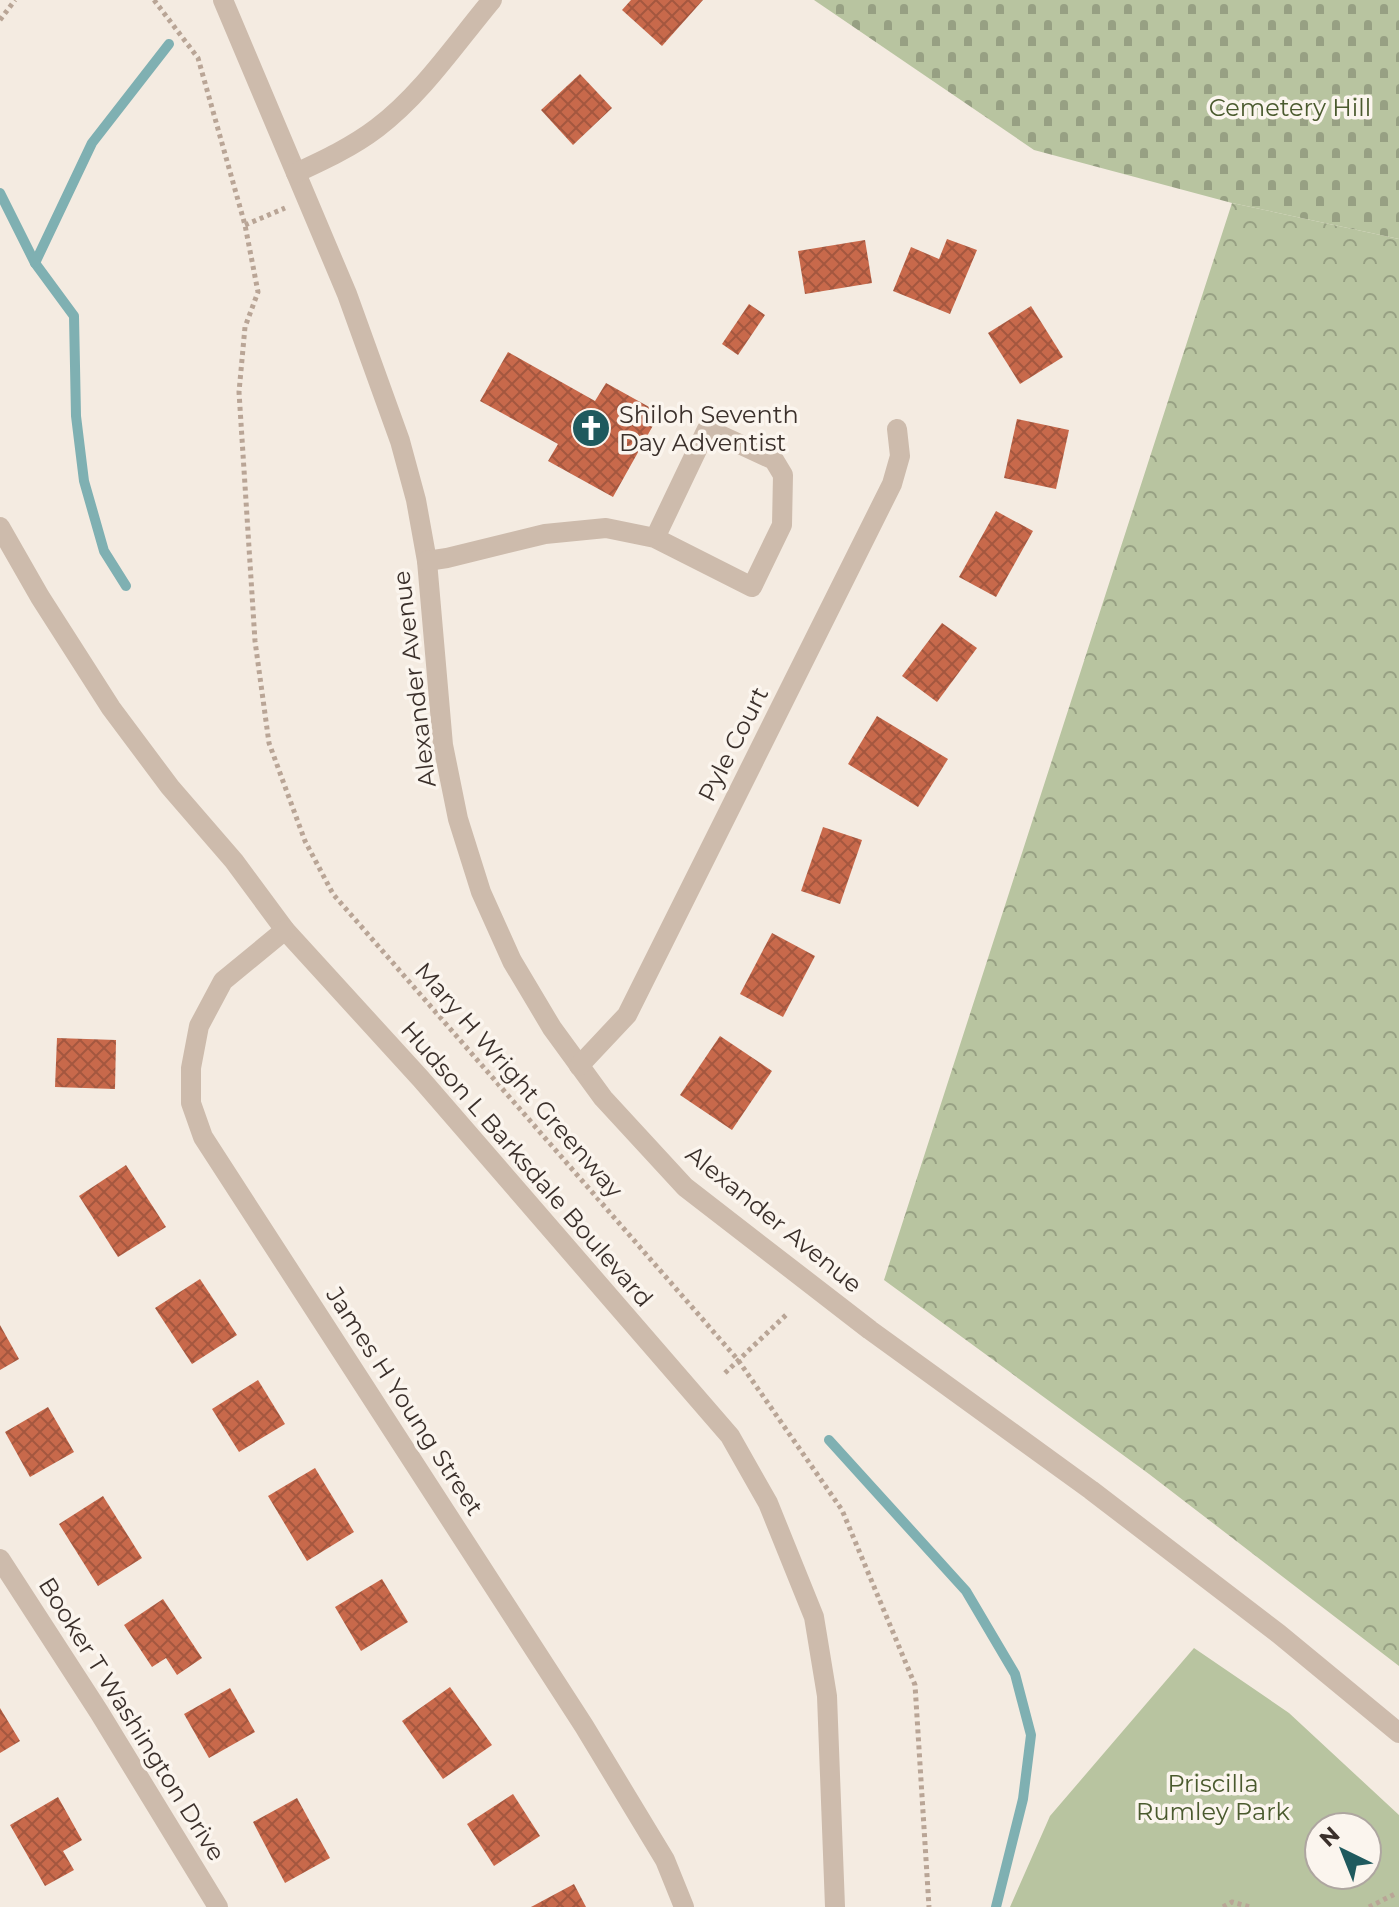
<svg xmlns="http://www.w3.org/2000/svg" width="1399" height="1907" font-family="Montserrat,sans-serif">
  <style>
    .forest { fill: url(#forest-crowns) }
    .cemetery { fill: url(#cemetery-stones) }
    .green { fill: #b8c4a0; fill-rule: evenodd }
    .lines { fill: none; stroke-linecap: round; stroke-linejoin: round }
    .stream { stroke: #7fb0b2; stroke-width: 10 }
    .building { fill: url(#building-cross-hatch) }
    .path { stroke: #b9a596; stroke-width: 5; stroke-dasharray: 4 4; stroke-linecap: butt }
    .minor { stroke: #cdbbac; stroke-width: 20 }
    .labels { text-anchor: middle; dominant-baseline: central; stroke-width: 7; stroke-linejoin: round; paint-order: stroke }
    .park-label { font-size: 24px; fill: #4a5a2e; stroke: #fbf5ee }
    .poi-label { font-size: 24px; fill: #3b302b; stroke: #fbf5ee; text-anchor: start }
    .street-label { font-size: 24px; fill: #3b302b; stroke: #fbf5ee }
  </style>
  <defs>
    <pattern id="forest-crowns" width="20" height="18" patternUnits="userSpaceOnUse" patternTransform="scale(2)"><rect width="20" height="18" fill="#b8c4a0"/><path d="M2 6a3 3 0 1 1 6 0M12 15a3 3 0 1 1 6 0" fill="none" stroke="#97a083"/></pattern>
    <pattern id="cemetery-stones" width="16" height="16" patternUnits="userSpaceOnUse" patternTransform="scale(2)"><rect width="16" height="16" fill="#b8c4a0"/><path d="M2 7V4a2 2 0 0 1 4 0v3zM10 15v-3a2 2 0 0 1 4 0v3z" fill="#97a083"/></pattern>
    <pattern id="building-cross-hatch" width="8" height="8" patternUnits="userSpaceOnUse" patternTransform="scale(2)"><rect width="8" height="8" fill="#c8694b"/><path d="M0 0l8 8M0 8l8-8" fill="none" stroke="#a4573f"/></pattern>
  </defs>
  <rect width="100%" height="100%" fill="#f4ebe1"/>
  <path class="forest" d="M1232,203L1399,239V1666L1149,1474L884,1280Z"/>
  <path class="cemetery" d="M814,0H1399V239L1232,203L1034,150Z"/>
  <path class="green" d="M1194,1648L1289,1713L1399,1815V1907H1010L1050,1816ZM1367,1827V1875H1319V1827Z"/>
  <g class="lines">
    <g class="stream">
      <path d="M0,193L35,263L74,316L76,416L84,481L104,551L126,586"/>
      <path d="M35,263L92,143L169,44"/>
      <path d="M829,1440L966,1591L1015,1674L1031,1735L1023,1799L996,1907"/>
    </g>
  </g>
  <g class="building">
    <path d="M631,0H703L662,46L622,10Z"/>
    <path d="M580,74L612,108L573,145L541,110Z"/>
    <path d="M947,239L977,250L950,314L893,291L911,247L939,259Z"/>
    <path d="M865,240L872,283L805,294L798,251Z"/>
    <path d="M749,304L765,315L738,355L722,344Z"/>
    <path d="M1031,306L1063,357L1020,384L988,333Z"/>
    <path d="M508,352L595,401L606,383L660,413L613,497L548,461L558,444L480,401Z"/>
    <path d="M1017,419L1069,430L1056,489L1004,478Z"/>
    <path d="M996,511L1033,531L996,597L959,577Z"/>
    <path d="M942,623L977,648L937,702L902,676Z"/>
    <path d="M877,716L948,759L918,807L848,764Z"/>
    <path d="M823,827L862,840L840,904L801,891Z"/>
    <path d="M772,933L815,956L783,1017L740,994Z"/>
    <path d="M720,1036L772,1071L732,1130L680,1095Z"/>
    <path d="M57,1038L116,1040L115,1089L55,1087Z"/>
    <path d="M126,1165L166,1227L118,1257L79,1196Z"/>
    <path d="M200,1279L237,1335L192,1364L155,1308Z"/>
    <path d="M0,1325L19,1359L0,1370Z"/>
    <path d="M258,1380L285,1424L239,1452L212,1409Z"/>
    <path d="M48,1407L74,1452L30,1477L5,1432Z"/>
    <path d="M315,1468L354,1532L307,1561L268,1496Z"/>
    <path d="M103,1496L142,1558L98,1586L59,1524Z"/>
    <path d="M382,1579L408,1622L361,1651L335,1607Z"/>
    <path d="M163,1599L202,1658L177,1675L166,1658L152,1667L124,1625Z"/>
    <path d="M450,1687L492,1745L443,1779L402,1721Z"/>
    <path d="M230,1688L255,1732L209,1758L184,1714Z"/>
    <path d="M0,1708L20,1741L0,1753Z"/>
    <path d="M513,1794L540,1836L494,1866L467,1824Z"/>
    <path d="M58,1797L82,1840L63,1851L74,1870L45,1886L10,1825Z"/>
    <path d="M297,1798L330,1858L285,1883L253,1822Z"/>
    <path d="M574,1884L586,1907H531Z"/>
  </g>
  <g class="lines">
    <g class="path">
      <path d="M154,0L198,58L245,225L258,292L245,327L239,392L255,641L269,743L305,841L333,894L738,1360L842,1510L915,1685L929,1907"/>
      <path d="M0,20L15,0"/>
      <path d="M245,225L285,208"/>
      <path d="M725,1373L788,1313"/>
      <path d="M1223,1907L1232,1902L1250,1907"/>
      <path d="M1369,1907L1395,1894"/>
    </g>
    <g class="minor">
      <path d="M223,0L347,294L400,441L416,500L427,561L443,745L458,819L481,892L512,961L552,1028L603,1098L685,1187L870,1330L1091,1490L1279,1634L1399,1733"/>
      <path d="M296,173C324,160 352,147 377,128C422,94 456,43 492,0"/>
      <path d="M0,527L40,597L111,708L170,787L234,861L285,930L421,1079L730,1436L768,1503L814,1617L827,1696L835,1907"/>
      <path d="M427,561L447,558L545,534L606,528L655,538L752,587L782,525L783,475L774,460L707,429L655,538"/>
      <path d="M285,930L223,981L199,1026L191,1068V1103L203,1137L584,1726L665,1860L684,1907"/>
      <path d="M579,1066L627,1015L892,484L900,456L897,429"/>
      <path d="M0,1559L99,1712L218,1907"/>
    </g>
  </g>
  <defs>
    <symbol id="church-disc" viewBox="-11 -11 22 22"><circle r="9.5" fill="#1f5a5e" stroke="#fbf5ee"/><path d="M-1.2-6h2.4v3.5h3.3v2.4h-3.3V6h-2.4V-.1h-3.3v-2.4h3.3Z" fill="#fff"/></symbol>
  </defs>
  <g fill-rule="evenodd">
    <use href="#church-disc" x="569" y="406" width="44" height="44"/>
  </g>
  <g class="labels">
    <g class="park-label">
      <text x="1290" y="107">Cemetery Hill</text>
      <text x="1213" y="1783">Priscilla<tspan x="1213" dy="28">Rumley Park</tspan></text>
    </g>
    <g class="poi-label">
      <text x="619" y="414">Shiloh Seventh<tspan x="619" dy="28">Day Adventist</tspan></text>
    </g>
    <g class="street-label">
      <text transform="translate(414 679) rotate(-97)">Alexander Avenue</text>
      <text transform="translate(733 744) rotate(-63)">Pyle Court</text>
      <text transform="translate(519 1080) rotate(49)">Mary H Wright Greenway</text>
      <text transform="translate(527 1164) rotate(49)">Hudson L Barksdale Boulevard</text>
      <text transform="translate(774 1219) rotate(39)">Alexander Avenue</text>
      <text transform="translate(405 1401) rotate(57)">James H Young Street</text>
      <text transform="translate(132 1719) rotate(58)">Booker T Washington Drive</text>
    </g>
  </g>
  <g transform="translate(1343 1851) rotate(317)"><circle r="38" fill="#fbf5ee" stroke="#aea6a0" stroke-width="2"/>
  <path d="M0-6L14 30L0 20L-14 30Z" fill="#1f5a5e"/>
  <text y="-12" font-size="22" font-weight="bold" text-anchor="middle" fill="#3b302b">N</text>
  </g>
</svg>
